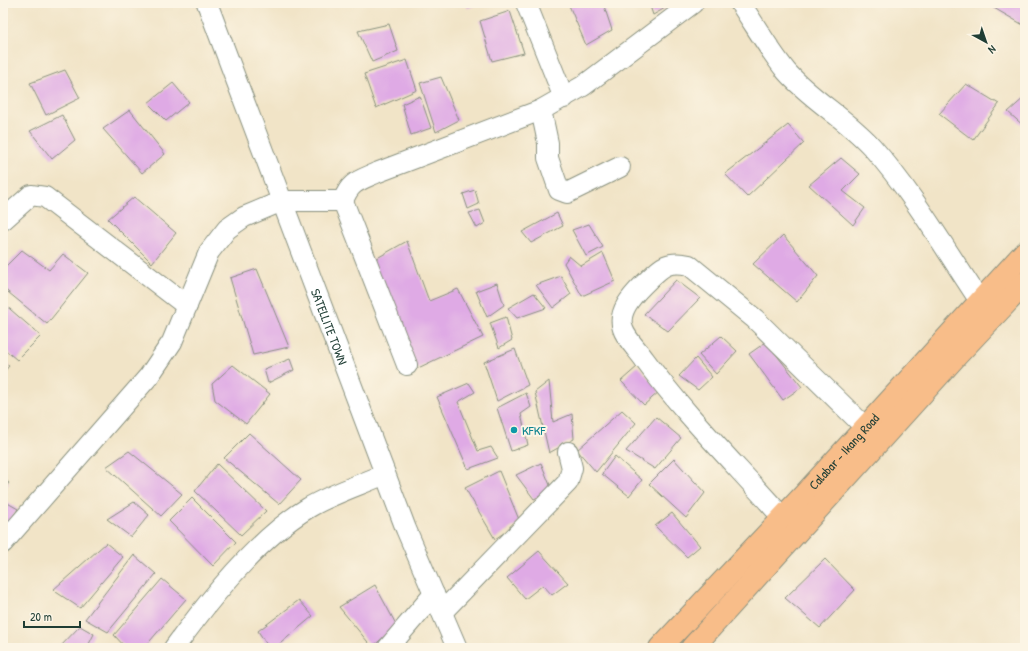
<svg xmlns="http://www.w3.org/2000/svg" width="1028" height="651" font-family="'Patrick Hand',sans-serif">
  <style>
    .building { fill: #dfaae5 }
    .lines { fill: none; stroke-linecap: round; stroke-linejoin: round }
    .minor-casing { stroke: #88907e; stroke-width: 22 }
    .major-casing { stroke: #88907e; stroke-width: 24 }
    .minor { stroke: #fff; stroke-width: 20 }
    .major { stroke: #f8bd89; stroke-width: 22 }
    .culture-dot { fill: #0f9aa8; stroke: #fcf5e5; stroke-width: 1.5 }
    .labels { text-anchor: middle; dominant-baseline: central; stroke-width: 4; stroke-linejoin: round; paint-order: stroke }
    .street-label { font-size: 13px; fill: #1f3d34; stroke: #fcf5e5 }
    .culture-label { font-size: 13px; fill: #0d838f; stroke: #fcf5e5; text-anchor: start }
  </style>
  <rect width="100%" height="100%" fill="#fcf5e5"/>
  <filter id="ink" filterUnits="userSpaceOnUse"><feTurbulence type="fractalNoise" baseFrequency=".025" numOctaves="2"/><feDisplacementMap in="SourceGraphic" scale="8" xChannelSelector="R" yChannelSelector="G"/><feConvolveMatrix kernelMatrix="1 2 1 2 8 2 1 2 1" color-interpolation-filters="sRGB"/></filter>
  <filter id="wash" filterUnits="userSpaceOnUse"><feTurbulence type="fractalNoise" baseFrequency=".012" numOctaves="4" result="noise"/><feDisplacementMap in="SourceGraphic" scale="16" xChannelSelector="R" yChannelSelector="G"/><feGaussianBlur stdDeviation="0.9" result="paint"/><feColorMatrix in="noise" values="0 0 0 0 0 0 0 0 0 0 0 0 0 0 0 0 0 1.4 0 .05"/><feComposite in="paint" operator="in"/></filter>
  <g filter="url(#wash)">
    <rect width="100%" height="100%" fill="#f1e4c7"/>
    <g id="blocks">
      <g class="building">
        <path d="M465,3H480L468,8Z"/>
        <path d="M568,3H603L612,30L586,45Z"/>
        <path d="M649,3H674L653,15Z"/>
        <path d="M988,3H1025V26L987,4Z"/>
        <path d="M510,11L524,53L492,61L480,21Z"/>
        <path d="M389,24L398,51L372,62L358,31Z"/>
        <path d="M407,60L417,90L376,108L364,74Z"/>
        <path d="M65,70L80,98L46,115L30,83Z"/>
        <path d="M441,77L459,120L436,132L420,83Z"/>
        <path d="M173,83L189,102L166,121L148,103Z"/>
        <path d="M966,84L999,104L973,140L939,114Z"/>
        <path d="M420,96L431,128L411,135L402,104Z"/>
        <path d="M1025,97V127L1008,112Z"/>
        <path d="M130,110L165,154L142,173L103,129Z"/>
        <path d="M62,115L75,140L52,159L30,131Z"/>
        <path d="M788,125L804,143L747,197L725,174Z"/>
        <path d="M841,158L860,174L843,191L865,208L853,225L809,185Z"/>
        <path d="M475,190L479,204L468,209L463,194Z"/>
        <path d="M134,197L176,233L152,263L108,219Z"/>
        <path d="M480,210L485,223L477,228L469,213Z"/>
        <path d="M557,213L563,226L531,243L522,232Z"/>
        <path d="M589,224L603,247L586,256L572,230Z"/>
        <path d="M783,235L818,276L797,302L753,264Z"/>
        <path d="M407,241L429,301L458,289L483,337L416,369L372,261Z"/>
        <path d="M22,250L49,270L63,254L88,273L47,324L3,288V269Z"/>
        <path d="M603,253L615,281L582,296L564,263L569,256L581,266Z"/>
        <path d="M257,269L289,347L253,355L230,278Z"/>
        <path d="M561,276L571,294L553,308L536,285Z"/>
        <path d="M676,280L700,298L668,331L644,314Z"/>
        <path d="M497,283L504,305L487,317L476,291Z"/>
        <path d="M534,293L546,308L517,318L508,308Z"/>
        <path d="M3,303L41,336L17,360L3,348Z"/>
        <path d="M506,317L512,340L499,348L490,323Z"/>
        <path d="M721,336L737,351L716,374L699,355Z"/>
        <path d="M766,342L802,387L783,400L749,354Z"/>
        <path d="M515,349L528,385L497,401L484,362Z"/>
        <path d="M696,358L712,377L698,390L679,376Z"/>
        <path d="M290,359L294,370L268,383L264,369Z"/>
        <path d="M3,361L9,366L3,373Z"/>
        <path d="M233,365L270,394L246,424L215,400L212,384Z"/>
        <path d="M638,366L660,391L644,405L621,381Z"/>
        <path d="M549,381L553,422L572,414L574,439L549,453L535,392Z"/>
        <path d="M469,383L475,392L458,402L478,451L491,447L498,458L468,469L437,397Z"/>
        <path d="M526,393L531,407L521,414L528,445L511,451L497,408Z"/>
        <path d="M622,410L636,423L596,472L577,450Z"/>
        <path d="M656,417L681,438L655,469L626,451Z"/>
        <path d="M249,433L301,480L279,504L224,458Z"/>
        <path d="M129,451L182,494L161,516L106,467Z"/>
        <path d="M615,456L642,480L629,496L602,474Z"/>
        <path d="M674,459L705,493L686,518L649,484Z"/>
        <path d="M541,463L552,490L534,499L516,475Z"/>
        <path d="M217,464L266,511L241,535L195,491Z"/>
        <path d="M499,471L520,522L495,539L465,488Z"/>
        <path d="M3,477L9,483L3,490Z"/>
        <path d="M192,498L236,542L213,566L169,521Z"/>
        <path d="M4,501L18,509L4,530L3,529Z"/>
        <path d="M134,502L149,515L131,537L107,519Z"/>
        <path d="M672,513L700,546L687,557L655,526Z"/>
        <path d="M106,543L123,557L80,608L53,590Z"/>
        <path d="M539,551L568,583L552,595L543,585L525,599L507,578Z"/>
        <path d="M134,555L156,574L108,632L85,619Z"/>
        <path d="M825,559L855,590L820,628L785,598Z"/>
        <path d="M162,579L186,599L144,648H126L114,635Z"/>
        <path d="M375,585L397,626L372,647L339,607Z"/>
        <path d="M299,600L313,616L275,648H269L258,631Z"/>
        <path d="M80,626L94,634L87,648H59Z"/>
      </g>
    </g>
  </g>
  <g filter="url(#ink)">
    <use href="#blocks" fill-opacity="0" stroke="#88907e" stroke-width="1"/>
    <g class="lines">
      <defs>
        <g id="minor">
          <path id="s1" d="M207,3L406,529L457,648"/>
          <path d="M526,3L564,98"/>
          <path d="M740,3C755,25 769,50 786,71C811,100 846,118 872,147C913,193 945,249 980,301"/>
          <path d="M541,110L548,143V158L559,190L567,193L620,167"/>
          <path d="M3,220L31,195L45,197L187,306"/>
          <path d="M407,365L343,201C350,182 358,181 376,173L541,110L583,86L693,3"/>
          <path d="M782,517C736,465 685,415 644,359C638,350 626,339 623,329C617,312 632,296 643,285C659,270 665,259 689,265L755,319L865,427"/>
          <path d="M3,543L149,376L172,342L209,252L227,229L244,217L282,201H343"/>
          <path d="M442,612L568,482L572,468L568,452"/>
          <path d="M174,648C208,601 258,538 308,508C331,494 360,485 385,474"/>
          <path d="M388,648L434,594"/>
        </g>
        <g id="major">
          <path id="s2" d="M660,648L804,495L1025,252"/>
          <path d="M692,648L957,355L1025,283"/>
        </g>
      </defs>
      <use href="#minor" class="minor-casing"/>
      <use href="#major" class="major-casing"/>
      <use href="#minor" class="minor"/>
      <use href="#major" class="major"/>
    </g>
  </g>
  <circle class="culture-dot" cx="514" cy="430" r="4"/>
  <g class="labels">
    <g class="street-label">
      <text stroke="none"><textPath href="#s1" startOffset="346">SATELLITE TOWN</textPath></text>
      <text stroke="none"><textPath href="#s2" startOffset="269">Calabar - Ikang Road</textPath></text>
    </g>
    <g class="culture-label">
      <text x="522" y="430">KFKF</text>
    </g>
  </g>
  <rect width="1028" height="651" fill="none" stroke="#fcf5e5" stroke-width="16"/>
  <g transform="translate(986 42) rotate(140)" stroke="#fcf5e5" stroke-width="3" paint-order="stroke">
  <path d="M0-3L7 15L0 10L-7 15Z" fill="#1f3d34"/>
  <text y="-6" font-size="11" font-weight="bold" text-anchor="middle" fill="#1f3d34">N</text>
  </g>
  <path d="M24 621v6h56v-6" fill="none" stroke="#1f3d34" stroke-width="2"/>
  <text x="30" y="621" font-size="12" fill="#1f3d34" stroke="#fcf5e5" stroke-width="3" paint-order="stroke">20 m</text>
</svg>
